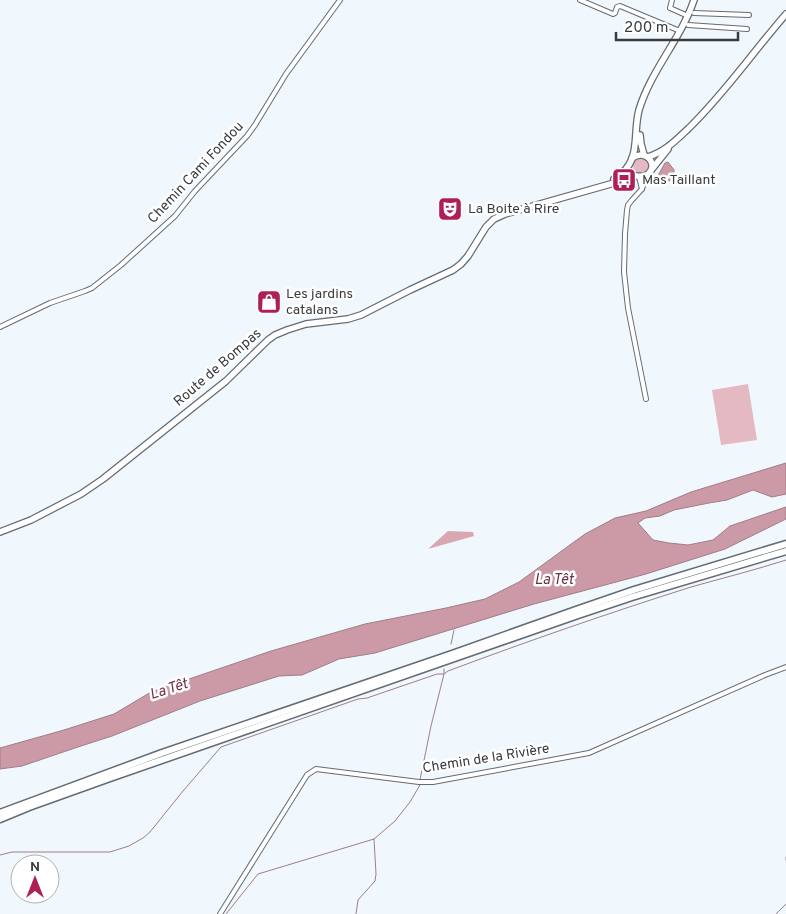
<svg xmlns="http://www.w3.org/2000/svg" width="786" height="914" font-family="Overpass,sans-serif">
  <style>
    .green { fill: #e4b9c2 }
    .forest { fill: #d9a7b2 }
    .water { fill: #cb9aa6; stroke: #9f7e87 }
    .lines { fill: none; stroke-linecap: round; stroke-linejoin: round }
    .stream { stroke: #9f7e87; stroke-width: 1 }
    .minor-casing { stroke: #646b72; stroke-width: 6 }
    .secondary-casing { stroke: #646b72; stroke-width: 8 }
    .trunk-casing { stroke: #646b72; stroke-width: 9 }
    .minor { stroke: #fff; stroke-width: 4 }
    .secondary { stroke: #fff; stroke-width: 5.5 }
    .trunk { stroke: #fff; stroke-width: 6 }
    .labels { text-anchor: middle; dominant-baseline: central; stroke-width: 5; stroke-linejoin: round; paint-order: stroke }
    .street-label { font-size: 14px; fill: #393c3f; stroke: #fff }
    .poi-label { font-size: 14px; fill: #393c3f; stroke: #fff; text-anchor: start }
    .water-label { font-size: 15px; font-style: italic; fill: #6e3042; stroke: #fff }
  </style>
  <rect width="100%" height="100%" fill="#f0f7fd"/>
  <g class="green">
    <circle cx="641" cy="166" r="8"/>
    <path d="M748,384L757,440L721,445L712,390Z"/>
  </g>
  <path class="forest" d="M448,531L473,532L474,536L428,549Z"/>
  <g class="water">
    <path d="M668,162L674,170V179L666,182L658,181L656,179L665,163Z"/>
    <path d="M786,463V494L772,497L753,490L727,500L709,503L674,510L660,516L645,518L638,523L653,540L669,543L688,545L713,540L730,526L786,507V519L725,549L646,574L534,604L375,653L339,659L302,675L279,676L200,701L112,736L78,747L22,766L0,769V748L64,730L114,714L151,692L271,651L365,624L446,608L485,599L519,582L585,534L615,518L646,511L691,492Z"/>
  </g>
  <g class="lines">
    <g class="stream">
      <path d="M451,644L454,630"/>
      <path d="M420,780L431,726L444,674V669"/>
      <path d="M0,855L12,852H110L129,846L143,838L150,832L183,791L221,747L358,699L367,698L437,674H444L448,671C528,641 609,613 691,587C723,578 755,570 786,560"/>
      <path d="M786,857V860"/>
      <path d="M226,914L258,874L374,839L395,821L410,802L420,785"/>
      <path d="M356,914L358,900L375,881L376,874L374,839"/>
      <path d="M776,914L786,904"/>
    </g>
    <defs>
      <g id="minor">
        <path d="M580,0L613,14L615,13L617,7L620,6L680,31"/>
        <path d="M672,0L670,8L688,16"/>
        <path d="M694,13L749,15"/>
        <path d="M688,25L747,29"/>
        <path d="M639,177L642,189L646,176"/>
        <path d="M642,189L632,200L628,205L627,210L625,234L624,272L628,308L646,399"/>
        <path d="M0,327L50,303L85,291L92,288L121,265L175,216L195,191L247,136L255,125L286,74L340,0"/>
        <path d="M220,914L307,775L316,769L419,782H433L589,753L765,675L786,667"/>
      </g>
      <g id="secondary">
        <path d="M640,135L641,144L644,155"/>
        <path d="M648,157C665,152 676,140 689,128C725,93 753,52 786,14"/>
        <path d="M652,169L668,149"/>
        <path d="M614,179C643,162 632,136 639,110C651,70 681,39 694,0"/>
        <path d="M0,532L31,520L81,494L103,479L226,381L268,340L275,335L287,330L306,324L348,319L361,315L410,290L453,270L461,264L468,256L486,227L494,219L505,214L614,183C618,181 623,177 628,176C635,174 642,179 648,174C659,165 646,148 632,158"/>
      </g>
      <g id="trunk">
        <path d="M0,813L162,753L452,654L576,610L634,590L786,544"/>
        <path d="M0,819L29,807L110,778L578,615L632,597L786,551"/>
      </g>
    </defs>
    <use href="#minor" class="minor-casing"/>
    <use href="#secondary" class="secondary-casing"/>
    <use href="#trunk" class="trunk-casing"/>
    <use href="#minor" class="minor"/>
    <use href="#secondary" class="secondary"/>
    <use href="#trunk" class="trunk"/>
  </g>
  <defs>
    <symbol id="bus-square" viewBox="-11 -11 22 22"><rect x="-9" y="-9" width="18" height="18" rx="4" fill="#ae1f57" stroke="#fff"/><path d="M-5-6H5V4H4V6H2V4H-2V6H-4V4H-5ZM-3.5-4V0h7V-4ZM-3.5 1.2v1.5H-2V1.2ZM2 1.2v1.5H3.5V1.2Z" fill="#fff"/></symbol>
    <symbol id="theatre-square" viewBox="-11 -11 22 22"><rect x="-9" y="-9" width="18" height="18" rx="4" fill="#ae1f57" stroke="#fff"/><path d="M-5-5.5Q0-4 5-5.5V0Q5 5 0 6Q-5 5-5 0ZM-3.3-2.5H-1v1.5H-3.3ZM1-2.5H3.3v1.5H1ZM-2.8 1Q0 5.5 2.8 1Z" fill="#fff"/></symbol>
    <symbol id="shop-square" viewBox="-11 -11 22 22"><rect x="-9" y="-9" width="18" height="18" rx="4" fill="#ae1f57" stroke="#fff"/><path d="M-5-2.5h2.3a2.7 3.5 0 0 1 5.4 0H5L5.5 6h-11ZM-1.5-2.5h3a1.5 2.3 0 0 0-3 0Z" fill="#fff"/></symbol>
  </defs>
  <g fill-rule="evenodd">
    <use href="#bus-square" x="610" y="166" width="28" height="28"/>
    <use href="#theatre-square" x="436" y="195" width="28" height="28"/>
    <use href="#shop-square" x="255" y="288" width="28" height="28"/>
  </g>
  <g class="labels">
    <g class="street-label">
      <text transform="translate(196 173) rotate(-47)">Chemin Cami Fondou</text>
      <text transform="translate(218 368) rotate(-41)">Route de Bompas</text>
      <text transform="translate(486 759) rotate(-9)">Chemin de la Rivière</text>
    </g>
    <g class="poi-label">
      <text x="642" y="180">Mas Taillant</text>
      <text x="468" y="209">La Boite à Rire</text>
      <text x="286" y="294">Les jardins<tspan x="286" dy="16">catalans</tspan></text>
    </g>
    <g class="water-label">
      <text x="554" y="580">La Têt</text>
      <text transform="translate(169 690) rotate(-18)">La Têt</text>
    </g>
  </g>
  <g transform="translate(35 879)"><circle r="24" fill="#ffffff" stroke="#b0b1b2"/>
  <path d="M0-4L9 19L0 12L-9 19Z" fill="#ae1f57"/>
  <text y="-8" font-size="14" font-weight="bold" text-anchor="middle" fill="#393c3f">N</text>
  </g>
  <path d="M616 32v8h122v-8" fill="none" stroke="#393c3f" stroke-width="2.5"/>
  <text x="624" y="32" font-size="15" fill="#393c3f" stroke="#ffffff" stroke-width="4" paint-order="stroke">200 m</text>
</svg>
